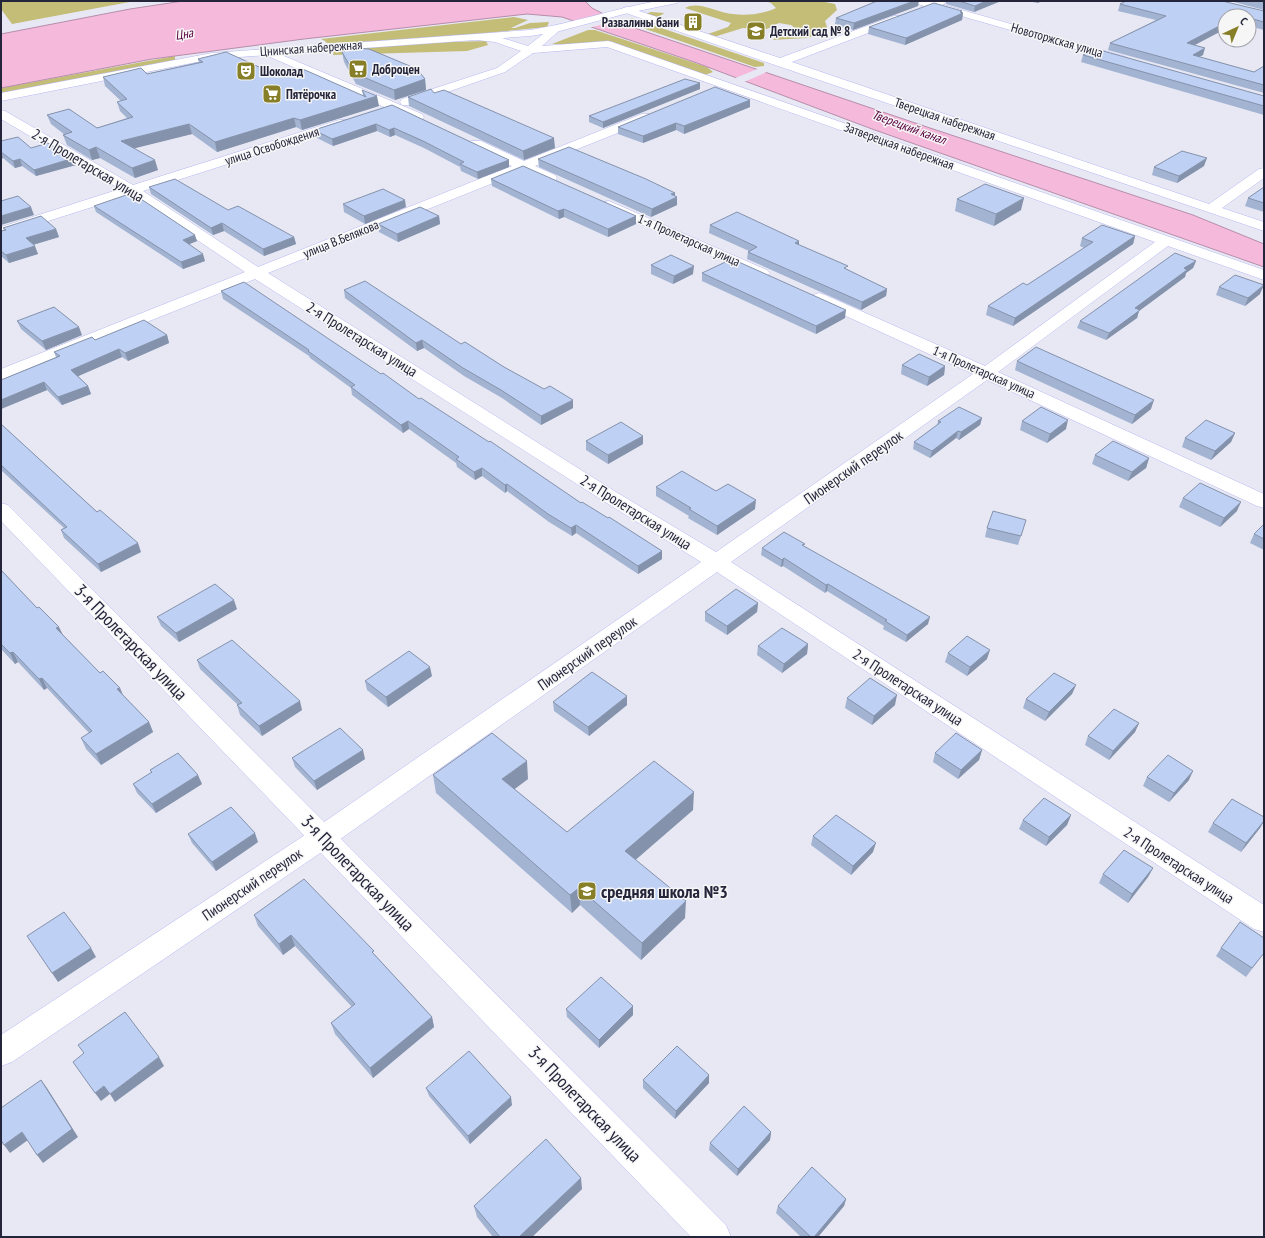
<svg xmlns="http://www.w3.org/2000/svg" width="1265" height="1238" font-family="'PT Sans Narrow',sans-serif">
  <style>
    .green { fill: #c3bd77 }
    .water { fill: #f5badb; stroke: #b68dab }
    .pier { fill: #e7e8f4 }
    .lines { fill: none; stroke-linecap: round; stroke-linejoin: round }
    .street-casing { stroke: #b7b7f3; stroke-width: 1 }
    .secondary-casing { stroke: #b7b7f3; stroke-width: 1 }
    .street { fill: #fff; fill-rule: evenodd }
    .secondary { fill: #fff; fill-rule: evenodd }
    .wall { fill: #a3b3d2 }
    .shaded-wall { fill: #8592ab }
    .building { fill: #bed0f4; stroke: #8592ab }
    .labels { text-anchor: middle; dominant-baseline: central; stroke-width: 3; stroke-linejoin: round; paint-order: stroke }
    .far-poi-label { font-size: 13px; font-weight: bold; fill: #24243b; stroke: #f6f6f6; text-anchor: start }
    .far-water-label { font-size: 13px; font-style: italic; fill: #58003f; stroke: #f6f6f6 }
    .far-street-label { font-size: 13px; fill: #24243b; stroke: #f6f6f6 }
    .street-label { font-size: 15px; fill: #24243b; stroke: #f6f6f6 }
    .near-street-label { font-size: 18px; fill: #24243b; stroke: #f6f6f6 }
    .near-poi-label { font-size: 18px; font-weight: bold; fill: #24243b; stroke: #f6f6f6; text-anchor: start }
  </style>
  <rect width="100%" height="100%" fill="#e7e8f4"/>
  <g class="green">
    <path d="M1,1H135L12,24L1,9Z"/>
    <path d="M765,1H820L835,4L837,10L825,21L827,27L826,33L806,38L773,40L777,35L778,32L799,31L791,25L779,23L767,29H755L743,28L717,36V37L741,45L739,47L643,15L651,12L664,13L659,17L708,34L728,27L731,23L685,8C698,0 718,13 733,14C747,16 763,14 776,8L771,3Z"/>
    <path d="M514,17L528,20L511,28H515L530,23L549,22L547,27L416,40L327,43L325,41L321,39Z"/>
    <path d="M632,18L764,63V66L755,67L634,25L624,21Z"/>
    <path d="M588,30H595L707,67L713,72L705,75L613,44H552Z"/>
    <path d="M486,41L488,45L467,51L333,55L334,51L344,47L450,42Z"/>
    <path d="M175,56V60L1,95V88Z"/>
  </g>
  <path class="water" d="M183,1H585L592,8L623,24L927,127L1193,215L1264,244V267L872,129L697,63L562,17L527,14L304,39L152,59L1,88V34L130,9Z"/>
  <g class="pier">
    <path d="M609,15L620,20L588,28L574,23Z"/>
    <path d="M760,68L769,71L742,83L733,79Z"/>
  </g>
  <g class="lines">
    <defs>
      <g id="street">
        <path d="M934,2L1126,57L1128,59L1126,61H1118L930,7L929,5L930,3Z"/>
        <path d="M627,7L780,58L894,16H902L903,18L902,20L792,62L1209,204L1259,169L1264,168V178L1222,208L1264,222V231L775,65L623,12L622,10L623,8Z"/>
        <path d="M556,26L561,29L542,46L608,41L612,42L1264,270V280L1168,246L998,372L1264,494V508L1257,506L987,380L731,562L1264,905V932L1254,929L717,572L332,845L12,1062L1,1066V1035L314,829L701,562L602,500L255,279L1,380V369L245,272L130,195L1,236V227L120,189L1,119V110L5,111L133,185L339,120H347L349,123L347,126L143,191L258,267L512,166L471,147L469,144L471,141H481L524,161L642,114H650L652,117L650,120L535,166L555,175L557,178L555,181H545L523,171L268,273L616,492L716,552L973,374L813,301L811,298L813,295L819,293L825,295L985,366L1155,242L607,47L533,53L505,72L410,105H402L400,102L402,99L497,68L521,51L495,42L477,40L476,38L477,36H496L528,46L552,27Z"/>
        <path d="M265,48L422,114L424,117L422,120H414L261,53L259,51L261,49Z"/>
        <path d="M609,201L767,270L770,273L767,276L762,278L757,276L604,208L602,205L604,202Z"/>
      </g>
      <g id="secondary">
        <path d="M657,1H678L677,3L628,13L556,32L530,36L212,59L1,101V93L212,53L530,30C573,23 614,9 657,1Z"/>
        <path d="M914,1H947C938,11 926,7 915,3Z"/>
        <path d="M1,503L8,505L726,1225L731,1237H691L1,521Z"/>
      </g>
    </defs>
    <use href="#street" class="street-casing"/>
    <use href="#secondary" class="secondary-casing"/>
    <use href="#street" class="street"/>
    <use href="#secondary" class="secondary"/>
  </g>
  <g class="wall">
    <path d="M946,1H1001L974,12L946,4Z"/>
    <path d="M1028,1H1043L1037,3Z"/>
    <path d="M1230,1H1264V10Z"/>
    <path d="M1120,4L1264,11V30L1249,26V16H1225V29L1195,45L1203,55L1199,57L1254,72L1264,66V93L1108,50L1110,43L1156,20L1118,11Z"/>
    <path d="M918,6L853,30L835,24L836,18Z"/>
    <path d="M962,13H963L962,20L905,45L868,34L869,27Z"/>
    <path d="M342,52L425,79L426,90L395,100L356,84L344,62Z"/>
    <path d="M1083,55L1264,96V115L1081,62Z"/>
    <path d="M198,59L270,72L363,96L362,90L379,106L302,130L296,127L217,152L192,134L134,148L158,170L135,178L100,158L92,160L67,145L63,135H65L51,124L47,115L97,128L127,118L120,111L117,102L121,101L105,86L103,77L147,74L199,62Z"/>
    <path d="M700,83V89L603,128L589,122V116Z"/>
    <path d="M434,93L555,148L524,160L409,106L408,97Z"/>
    <path d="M750,100V107L684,134L676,130L643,143L618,134V127Z"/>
    <path d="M392,105L509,160V167L478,179L461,171L460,167L424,148L395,135L390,137L377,131L333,146L315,137L314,130Z"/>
    <path d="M1,141L31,148L76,165L36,176L22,166L15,168L3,158L1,159Z"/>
    <path d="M538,159L675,196L677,197V205L651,217L539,167Z"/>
    <path d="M1204,166L1177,183L1152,175L1154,167Z"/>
    <path d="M491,179L636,216V224L608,237L564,217L559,219L492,186Z"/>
    <path d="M149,187L228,210L294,237L296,244L264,256L224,231L213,235L151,194Z"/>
    <path d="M1264,187V212L1245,206L1248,198Z"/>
    <path d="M957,199L1021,210L994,226L955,211Z"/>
    <path d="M343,204L406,207L365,224L344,212Z"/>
    <path d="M94,206L197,241L189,244L205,261L183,269L96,212Z"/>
    <path d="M439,216L440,224L398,242L379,232L378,224Z"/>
    <path d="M710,225L799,245L848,270L887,289L886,296L861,310L747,259L748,252L749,251L709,233Z"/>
    <path d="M3,228L56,229L59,237L33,245L38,254L9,263L1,256V231L4,230Z"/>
    <path d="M1135,236L1133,244L1013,326L986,315L988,306L1027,285L1084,248L1080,246L1082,238Z"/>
    <path d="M1196,261L1193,268L1186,273L1185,277L1139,311L1137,318L1106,340L1077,328L1080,321Z"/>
    <path d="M651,265L693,274L673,284L651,274Z"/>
    <path d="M702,273L845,318L816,334L702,281Z"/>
    <path d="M1219,287L1260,294L1245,306L1216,295Z"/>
    <path d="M344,290L461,344L504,367L573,408L541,425L502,398L464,376L424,348L417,351L345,298Z"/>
    <path d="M221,291L419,399L581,503L662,551V559L638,574L576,533L572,536L549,522L507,491L505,493L482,476L475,480L457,467L456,463L409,429L403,433L352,395L351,388L310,358L309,356L223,299Z"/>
    <path d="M17,321L82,335L46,350L21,329Z"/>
    <path d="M167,335L169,343L128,361L122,357L78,376L88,386L91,394L62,405L47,390L1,409V380L56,357L54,352L95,340Z"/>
    <path d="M1017,361L1151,409L1132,424L1015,370Z"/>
    <path d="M902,365L945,366L944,375L927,386L901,374Z"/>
    <path d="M982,418L980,425L959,440L956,438L930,458L913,449L914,442L937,425L938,421Z"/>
    <path d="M1022,421L1066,429L1047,443L1020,430Z"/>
    <path d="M1,424L141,552L101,572L64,538L61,530L64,528L2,471L1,468Z"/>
    <path d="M1235,433L1231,442L1211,460L1182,447L1185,438Z"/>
    <path d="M643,436V444L608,464L586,450V441Z"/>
    <path d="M1095,455L1149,458L1146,468L1128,481L1092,464Z"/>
    <path d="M656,487L716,491L755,509L717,535L688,518L689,516L656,496Z"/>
    <path d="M1183,498L1237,511L1220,527L1179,507Z"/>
    <path d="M1026,520L1018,545L985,537L987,528Z"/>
    <path d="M1264,524V550L1250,543L1254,534Z"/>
    <path d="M804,546L928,624L906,642L883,629L884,626L827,591L825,593L783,566L781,567L761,555L762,548Z"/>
    <path d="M1,570L63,635L100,673L120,688L123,695L149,722L153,732L101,765L86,749L81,738L89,733L47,688L44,690L18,662L15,664L1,649Z"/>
    <path d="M758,603L757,612L727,635L705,621V612Z"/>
    <path d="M237,609L179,642L161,626L157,617Z"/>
    <path d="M808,644L807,654L782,673L757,655L758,646Z"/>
    <path d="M948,653L987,659L967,676L945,662Z"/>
    <path d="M197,660L302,710L262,736L240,715L237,705H238L200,669Z"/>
    <path d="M432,676L388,707L367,690L365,681Z"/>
    <path d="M1076,685L1072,694L1045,721L1023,708L1026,699Z"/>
    <path d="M847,698L895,705L872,725L845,708Z"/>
    <path d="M553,702L627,705L589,736L554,711Z"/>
    <path d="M1139,723L1135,732L1109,760L1085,745L1088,736Z"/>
    <path d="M982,750L979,760L958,779L933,762L935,753Z"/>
    <path d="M292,758L365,759L317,790L295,767Z"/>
    <path d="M150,770L202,784L156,813L137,793L133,784L151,773Z"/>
    <path d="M433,775L528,779L514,789L567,832L693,810L635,860L685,918L641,960L580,905L572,913L436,793Z"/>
    <path d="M1147,777L1189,780L1169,802L1143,786Z"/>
    <path d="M1071,815L1067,825L1046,846L1019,829L1023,820Z"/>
    <path d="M1264,817V821L1260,828L1241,852L1208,832L1213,823Z"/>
    <path d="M188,834L258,842L216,871L192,843Z"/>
    <path d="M813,836L873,852L851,875L811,845Z"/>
    <path d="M1153,868L1148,877L1128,903L1099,883L1103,874Z"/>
    <path d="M254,915L375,955L432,1017L434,1027L373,1078L335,1034L331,1023L352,1007L295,946L283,955L258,926Z"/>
    <path d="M1264,938V953L1246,977L1216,956L1221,948Z"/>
    <path d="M566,1009L633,1015L599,1048L567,1017Z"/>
    <path d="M709,1075V1083L675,1119L643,1088V1080Z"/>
    <path d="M426,1088L512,1105L470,1144L429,1096Z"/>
    <path d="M771,1132L770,1140L737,1176L709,1150L710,1143Z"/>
    <path d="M582,1189L532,1237H493L477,1217L474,1206Z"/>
    <path d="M846,1199L844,1206L818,1237H801L776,1213L778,1206Z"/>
  </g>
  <g class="shaded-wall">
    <path d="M914,1H919L918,6L853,30L854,23Z"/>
    <path d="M986,1H1001L974,12L975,6Z"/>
    <path d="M1038,1H1043L1037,3Z"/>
    <path d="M962,11L961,14L963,13L962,20L905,45L906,38Z"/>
    <path d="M1225,23V29L1185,50L1187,43Z"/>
    <path d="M1205,48L1203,55L1190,62L1193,55Z"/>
    <path d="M425,79L426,90L395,100L394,90Z"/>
    <path d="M700,83V89L603,128V122Z"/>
    <path d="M377,96L379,106L302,130L300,120Z"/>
    <path d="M750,100V107L684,134V126Z"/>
    <path d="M294,118L296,127L217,152L215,142Z"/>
    <path d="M676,123V130L643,143V136Z"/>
    <path d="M189,124L192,134L124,151L121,141Z"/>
    <path d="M376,124L377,131L333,146L332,139Z"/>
    <path d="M394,128L395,135L390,137L389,130Z"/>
    <path d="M554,138L555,148L524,160L523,151Z"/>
    <path d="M96,147L100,158L92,160L89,150Z"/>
    <path d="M1,152L3,158L1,159Z"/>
    <path d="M74,158L76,165L36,176L34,170Z"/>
    <path d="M1207,158L1204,166L1177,183L1179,176Z"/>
    <path d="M20,159L22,166L15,168L13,161Z"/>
    <path d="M155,160L158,170L135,178L132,168Z"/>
    <path d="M509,160V167L478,179L477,172Z"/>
    <path d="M675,193V199L677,197V205L651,217L652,209L671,194Z"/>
    <path d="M1024,198L1021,210L994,226L996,214Z"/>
    <path d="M405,200L406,207L365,224L364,216Z"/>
    <path d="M31,207L34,215L1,225V216Z"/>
    <path d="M564,209V217L559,219L558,211Z"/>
    <path d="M439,216L440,224L398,242L397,234Z"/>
    <path d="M636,216V224L608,237V229Z"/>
    <path d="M222,223L224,231L213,235L211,228Z"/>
    <path d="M56,229L59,237L29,246L26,238Z"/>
    <path d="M195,235L197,241L185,246L183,240Z"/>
    <path d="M1135,236L1133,244L1013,326L1015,318Z"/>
    <path d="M294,237L296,244L264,256L263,249Z"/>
    <path d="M799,241V248L795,243Z"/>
    <path d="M35,246L38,254L9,263L6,255Z"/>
    <path d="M203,254L205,261L183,269L181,262Z"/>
    <path d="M1196,261L1193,268L1186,273L1185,277L1139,311L1137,318L1106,340L1109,333L1135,308L1184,268Z"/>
    <path d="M694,266L693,274L673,284L674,276Z"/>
    <path d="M1264,285L1260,294L1245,306L1248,298Z"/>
    <path d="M887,289L886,296L861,310L862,302Z"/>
    <path d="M846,310L845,318L816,334V326Z"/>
    <path d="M79,327L82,335L46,350L42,341Z"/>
    <path d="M167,335L169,343L128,361L125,353Z"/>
    <path d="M422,340L424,348L417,351L416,343Z"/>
    <path d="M119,349L122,357L74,378L71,370Z"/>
    <path d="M945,366L944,375L927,386L929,377Z"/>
    <path d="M44,382L47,390L1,409V400Z"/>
    <path d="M88,386L91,394L62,405L58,397Z"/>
    <path d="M573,400V408L541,425V416Z"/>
    <path d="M1154,400L1151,409L1132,424L1135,415Z"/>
    <path d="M982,418L980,425L959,440L961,432Z"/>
    <path d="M1068,420L1066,429L1047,443L1050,434Z"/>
    <path d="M408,421L409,429L403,433L401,425Z"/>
    <path d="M958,431L956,438L930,458L932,451Z"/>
    <path d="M1235,433L1231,442L1211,460L1215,451Z"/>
    <path d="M643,436V444L608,464V455Z"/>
    <path d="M1149,458L1146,468L1128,481L1132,472Z"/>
    <path d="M482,468V476L475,480L474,472Z"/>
    <path d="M507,484V491L505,493V485Z"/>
    <path d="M756,500L755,509L717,535V526Z"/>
    <path d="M1241,502L1237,511L1220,527L1224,518Z"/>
    <path d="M576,525V533L572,536L571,528Z"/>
    <path d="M138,543L141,552L101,572L98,564Z"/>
    <path d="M662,551V559L638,574V566Z"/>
    <path d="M784,558L783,566L781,567L782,560Z"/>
    <path d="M828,584L827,591L825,593L826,585Z"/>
    <path d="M234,600L237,609L179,642L176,633Z"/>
    <path d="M758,603L757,612L727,635V626Z"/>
    <path d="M930,617L928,624L906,642L907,635Z"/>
    <path d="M59,627L64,637L56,628Z"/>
    <path d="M808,644L807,654L782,673L784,664Z"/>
    <path d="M990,650L987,659L967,676L970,667Z"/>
    <path d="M13,652L18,662L15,664L10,653Z"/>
    <path d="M430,667L432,676L388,707L386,697Z"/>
    <path d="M42,678L47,688L44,690L39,679Z"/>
    <path d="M1076,685L1072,694L1045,721L1049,712Z"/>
    <path d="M120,688L124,698L117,689Z"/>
    <path d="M897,695L895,705L872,725L874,716Z"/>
    <path d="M627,696V705L589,736L588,727Z"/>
    <path d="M300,701L302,710L262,736L259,726Z"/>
    <path d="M149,722L153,732L101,765L96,754Z"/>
    <path d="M1139,723L1135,732L1109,760L1113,751Z"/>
    <path d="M363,750L365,759L317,790L314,781Z"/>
    <path d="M982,750L979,760L958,779L961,770Z"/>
    <path d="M527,761L528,779L504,797L502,779Z"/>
    <path d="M1193,771L1189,780L1169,802L1174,793Z"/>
    <path d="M198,775L202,784L156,813L152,804Z"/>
    <path d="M694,792L693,810L625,869V851Z"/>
    <path d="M1071,815L1067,825L1046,846L1049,837Z"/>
    <path d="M1264,821L1260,828L1241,852L1246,843Z"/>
    <path d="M255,833L258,842L216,871L212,862Z"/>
    <path d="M876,843L873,852L851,875L853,866Z"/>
    <path d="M1153,868L1148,877L1128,903L1132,894Z"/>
    <path d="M579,888L580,905L572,913L570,895Z"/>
    <path d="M686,901L685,918L641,960L642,943Z"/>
    <path d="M291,935L295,946L283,955L279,944Z"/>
    <path d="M91,948L96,957L58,982L52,973Z"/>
    <path d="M633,1006V1015L599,1048V1040Z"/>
    <path d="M432,1017L434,1027L373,1078L370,1068Z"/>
    <path d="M159,1057L164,1066L115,1102L110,1094Z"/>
    <path d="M709,1075V1083L675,1119L676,1111Z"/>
    <path d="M41,1080L47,1088L78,1137L43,1163L37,1155Z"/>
    <path d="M104,1086L110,1094L101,1101L95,1093Z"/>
    <path d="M511,1097L512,1105L470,1144L468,1136Z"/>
    <path d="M22,1132L28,1140L10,1153L4,1145Z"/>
    <path d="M771,1132L770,1140L737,1176L738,1169Z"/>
    <path d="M581,1178L582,1189L532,1237H519Z"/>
    <path d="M846,1199L844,1206L818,1237H814Z"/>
  </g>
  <g class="building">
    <path d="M877,1H914L854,23L836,18Z"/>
    <path d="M959,1H986L975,6Z"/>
    <path d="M1126,1H1222L1264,11V22L1249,18V16H1225V23L1187,43L1205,48L1193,55L1254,72L1264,66V85L1110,43L1166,16L1120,4Z"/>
    <path d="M934,3L962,11L960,12L963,13L906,38L869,27Z"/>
    <path d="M353,48L369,49L417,69L425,79L394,90L354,73L342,52Z"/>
    <path d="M1096,49L1264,96V106L1083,55Z"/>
    <path d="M226,52L270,72L280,69L305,70L366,97L362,90L377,96L300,120L294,118L215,142L189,124L121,141L155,160L132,168L96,147L89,150L63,135L72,132L47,115L69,109L97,128L133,117L117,102L127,99L103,77L141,68L147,74L203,62L198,59Z"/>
    <path d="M685,79L700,83L603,122L589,116Z"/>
    <path d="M715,87L750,100L684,126L676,123L643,136L618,127Z"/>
    <path d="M431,89L434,93L444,90L554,138L523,151L408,97Z"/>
    <path d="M392,105L509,160L477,172L460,164L464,162L423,141L394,128L389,130L376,124L332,139L314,130Z"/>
    <path d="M18,137L31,148L48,143L74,158L34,170L20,159L13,161L1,152V141Z"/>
    <path d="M569,147L646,179L675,193L671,194L677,197L652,209L538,159Z"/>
    <path d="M1182,151L1207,158L1179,176L1154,167Z"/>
    <path d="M523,166L636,216L608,229L564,209L558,211L491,179Z"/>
    <path d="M175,179L228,210L238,206L294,237L263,249L222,223L211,228L149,187Z"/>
    <path d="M985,184L1024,198L996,214L957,199Z"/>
    <path d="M1264,187V203L1248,198Z"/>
    <path d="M383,189L405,200L364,216L343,204Z"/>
    <path d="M132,193L195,235L183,240L203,254L181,262L94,206Z"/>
    <path d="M18,196L31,207L1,216V201Z"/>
    <path d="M420,207L439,216L397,234L378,224Z"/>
    <path d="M737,212L799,241L795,243L848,266L844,268L887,289L862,302L748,252L757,247L710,225Z"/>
    <path d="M41,216L56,229L26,238L35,246L6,255L1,251V231L6,230L3,228Z"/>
    <path d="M1102,225L1135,236L1015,318L988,306L1023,283L1027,285L1093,242L1082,238Z"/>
    <path d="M1175,253L1196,261L1184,268L1187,270L1135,308L1140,310L1109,333L1080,321Z"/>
    <path d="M671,255L694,266L674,276L651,265Z"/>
    <path d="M732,259L846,310L816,326L702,273Z"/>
    <path d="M1235,275L1264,285L1248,298L1219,287Z"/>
    <path d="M365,281L461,344L465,342L504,367L544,389L550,386L573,400L541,416L501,390L463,368L422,340L416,343L344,290Z"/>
    <path d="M244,282L381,374L383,373L419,399L421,398L489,442L490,441L581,503L582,502L608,518L609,517L662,551L638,566L576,525L571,528L548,514L507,484L505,485L482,468L474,472L456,459L459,457L408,421L401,425L351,387L355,385L308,351L309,350L221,291Z"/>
    <path d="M54,307L79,327L42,341L17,321Z"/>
    <path d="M144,320L167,335L125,353L119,349L71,370L88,386L58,397L44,382L1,400V380L60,356L54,352L92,337L95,340Z"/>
    <path d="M1036,347L1154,400L1135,415L1017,361Z"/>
    <path d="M919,354L945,366L929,377L902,365Z"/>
    <path d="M959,407L982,418L961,432L958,431L932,451L914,442L941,422L938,421Z"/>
    <path d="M1041,407L1068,420L1050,434L1022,421Z"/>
    <path d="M1206,420L1235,433L1215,451L1185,438Z"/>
    <path d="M621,422L643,436L608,455L586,441Z"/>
    <path d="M1,424L97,512L100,510L138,543L98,564L61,530L67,527L1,465Z"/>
    <path d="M1113,441L1149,458L1132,472L1095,455Z"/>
    <path d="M682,471L716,491L728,484L756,500L717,526L689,509L691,508L656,487Z"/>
    <path d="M1200,483L1241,502L1224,518L1183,498Z"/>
    <path d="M993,511L1026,520L1021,536L987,528Z"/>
    <path d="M1264,524V539L1254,534Z"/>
    <path d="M784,532L805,544L802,545L930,617L907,635L885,621L887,620L828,584L826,585L784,558L782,560L762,548Z"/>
    <path d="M1,570L37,608L39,607L59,627L56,628L100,673L103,671L120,688L117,689L149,722L96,754L81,738L92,731L42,678L39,679L13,652L10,653L1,644Z"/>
    <path d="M215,584L234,600L176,633L157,617Z"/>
    <path d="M736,589L758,603L727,626L705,612Z"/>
    <path d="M782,628L808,644L784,664L758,646Z"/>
    <path d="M967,636L990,650L970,667L948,653Z"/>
    <path d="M232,640L300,701L259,726L237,705L242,703L197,660Z"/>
    <path d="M409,651L430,667L386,697L365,681Z"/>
    <path d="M592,672L627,696L588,727L553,702Z"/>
    <path d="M1054,673L1076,685L1049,712L1026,699Z"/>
    <path d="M870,678L897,695L874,716L847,698Z"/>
    <path d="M1114,709L1139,723L1113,751L1088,736Z"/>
    <path d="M340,728L363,750L314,781L292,758Z"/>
    <path d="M492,733L527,761L502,779L567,832L654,761L694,792L625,851L686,901L642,943L579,888L570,895L433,775Z"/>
    <path d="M956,733L982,750L961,770L935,753Z"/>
    <path d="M178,753L198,775L152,804L133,784L152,772L150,770Z"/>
    <path d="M1168,755L1193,771L1174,793L1147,777Z"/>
    <path d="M1044,798L1071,815L1049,837L1023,820Z"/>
    <path d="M1232,799L1264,817V821L1246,843L1213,823Z"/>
    <path d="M231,807L255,833L212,862L188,834Z"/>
    <path d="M836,815L876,843L853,866L813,836Z"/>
    <path d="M1124,850L1153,868L1132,894L1103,874Z"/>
    <path d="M304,879L374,951L372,952L432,1017L370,1068L331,1023L355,1004L291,935L279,944L254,915Z"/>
    <path d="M64,912L91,948L52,973L27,936Z"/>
    <path d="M1240,922L1264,938V953L1252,968L1221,948Z"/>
    <path d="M601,977L633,1006L599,1040L566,1009Z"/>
    <path d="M125,1012L159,1057L110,1094L104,1086L95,1093L73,1062L84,1053L78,1045Z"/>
    <path d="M677,1046L709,1075L676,1111L643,1080Z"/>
    <path d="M469,1051L511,1097L468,1136L426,1088Z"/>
    <path d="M41,1080L72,1129L37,1155L22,1132L4,1145L1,1140V1108Z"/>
    <path d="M744,1106L771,1132L738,1169L710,1143Z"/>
    <path d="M546,1139L581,1178L519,1237H500L474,1206Z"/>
    <path d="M812,1167L846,1199L814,1237H811L778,1206Z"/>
  </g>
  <defs>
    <symbol id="building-square" viewBox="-11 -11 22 22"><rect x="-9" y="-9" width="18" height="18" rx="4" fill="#877f27" stroke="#f6f6f6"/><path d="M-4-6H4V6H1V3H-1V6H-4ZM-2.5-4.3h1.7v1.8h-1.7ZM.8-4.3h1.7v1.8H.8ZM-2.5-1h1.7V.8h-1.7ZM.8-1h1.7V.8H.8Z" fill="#fff"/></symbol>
    <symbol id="school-square" viewBox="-11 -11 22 22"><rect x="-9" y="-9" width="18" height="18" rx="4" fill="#877f27" stroke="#f6f6f6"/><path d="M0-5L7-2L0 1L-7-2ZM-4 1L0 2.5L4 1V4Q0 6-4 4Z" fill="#fff"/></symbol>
    <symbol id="supermarket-square" viewBox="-11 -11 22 22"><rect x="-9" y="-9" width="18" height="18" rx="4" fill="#877f27" stroke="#f6f6f6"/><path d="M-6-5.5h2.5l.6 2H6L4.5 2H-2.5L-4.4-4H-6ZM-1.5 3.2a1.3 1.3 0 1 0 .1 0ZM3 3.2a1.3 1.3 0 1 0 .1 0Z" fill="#fff"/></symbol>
    <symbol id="theatre-square" viewBox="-11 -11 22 22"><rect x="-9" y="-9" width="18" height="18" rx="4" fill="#877f27" stroke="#f6f6f6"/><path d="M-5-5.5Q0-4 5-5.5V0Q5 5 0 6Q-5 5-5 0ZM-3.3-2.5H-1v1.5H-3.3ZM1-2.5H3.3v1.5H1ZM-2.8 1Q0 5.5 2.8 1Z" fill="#fff"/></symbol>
  </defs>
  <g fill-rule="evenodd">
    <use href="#building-square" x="682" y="11" width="22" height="22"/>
    <use href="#school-square" x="745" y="20" width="22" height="22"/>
    <use href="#supermarket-square" x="347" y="58" width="22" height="22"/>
    <use href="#theatre-square" x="235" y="60" width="22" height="22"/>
    <use href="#supermarket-square" x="261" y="83" width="22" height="22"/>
    <use href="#school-square" x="576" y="880" width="22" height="22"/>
  </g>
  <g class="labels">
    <g class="far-poi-label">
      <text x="679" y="22" text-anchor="end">Развалины бани</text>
      <text x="770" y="31">Детский сад № 8</text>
      <text x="372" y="69">Доброцен</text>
      <text x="260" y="71">Шоколад</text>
      <text x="286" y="94">Пятёрочка</text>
    </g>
    <g class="far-water-label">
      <text transform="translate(184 34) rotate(-10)">Цна</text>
      <text transform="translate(909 127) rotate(20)">Тверецкий канал</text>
    </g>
    <g class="far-street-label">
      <text transform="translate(1057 40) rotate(16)">Новоторжская улица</text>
      <text transform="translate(311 48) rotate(-4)">Цнинская набережная</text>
      <text transform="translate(945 119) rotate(19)">Тверецкая набережная</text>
      <text transform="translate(272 146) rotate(-18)">улица Освобождения</text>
      <text transform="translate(899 146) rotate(20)">Затверецкая набережная</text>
      <text transform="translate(341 239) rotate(-22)">улица В.Белякова</text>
      <text transform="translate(689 240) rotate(24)">1-я Пролетарская улица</text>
      <text transform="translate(984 372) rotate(24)">1-я Пролетарская улица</text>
    </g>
    <g class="street-label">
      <text transform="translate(88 165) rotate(31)">2-я Пролетарская улица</text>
      <text transform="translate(362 339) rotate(32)">2-я Пролетарская улица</text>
      <text transform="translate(853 467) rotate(-35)">Пионерский переулок</text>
      <text transform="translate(636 512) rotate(32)">2-я Пролетарская улица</text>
      <text transform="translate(587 653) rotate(-35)">Пионерский переулок</text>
      <text transform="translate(908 687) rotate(33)">2-я Пролетарская улица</text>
      <text transform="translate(1179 865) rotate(33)">2-я Пролетарская улица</text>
      <text transform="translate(252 884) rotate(-34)">Пионерский переулок</text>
    </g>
    <g class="near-street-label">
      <text transform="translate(131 642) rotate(46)">3-я Пролетарская улица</text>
      <text transform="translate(358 873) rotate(46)">3-я Пролетарская улица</text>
      <text transform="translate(585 1104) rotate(46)">3-я Пролетарская улица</text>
    </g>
    <g class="near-poi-label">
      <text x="601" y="891">средняя школа №3</text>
    </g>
  </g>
  <rect width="1265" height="1238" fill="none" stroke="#24243b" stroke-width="4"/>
  <g transform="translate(1237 28) rotate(44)"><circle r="19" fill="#f6f6f6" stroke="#a2a2ab"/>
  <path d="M0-3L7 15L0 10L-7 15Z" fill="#877f27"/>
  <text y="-6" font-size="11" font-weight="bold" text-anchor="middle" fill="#24243b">С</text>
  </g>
</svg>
